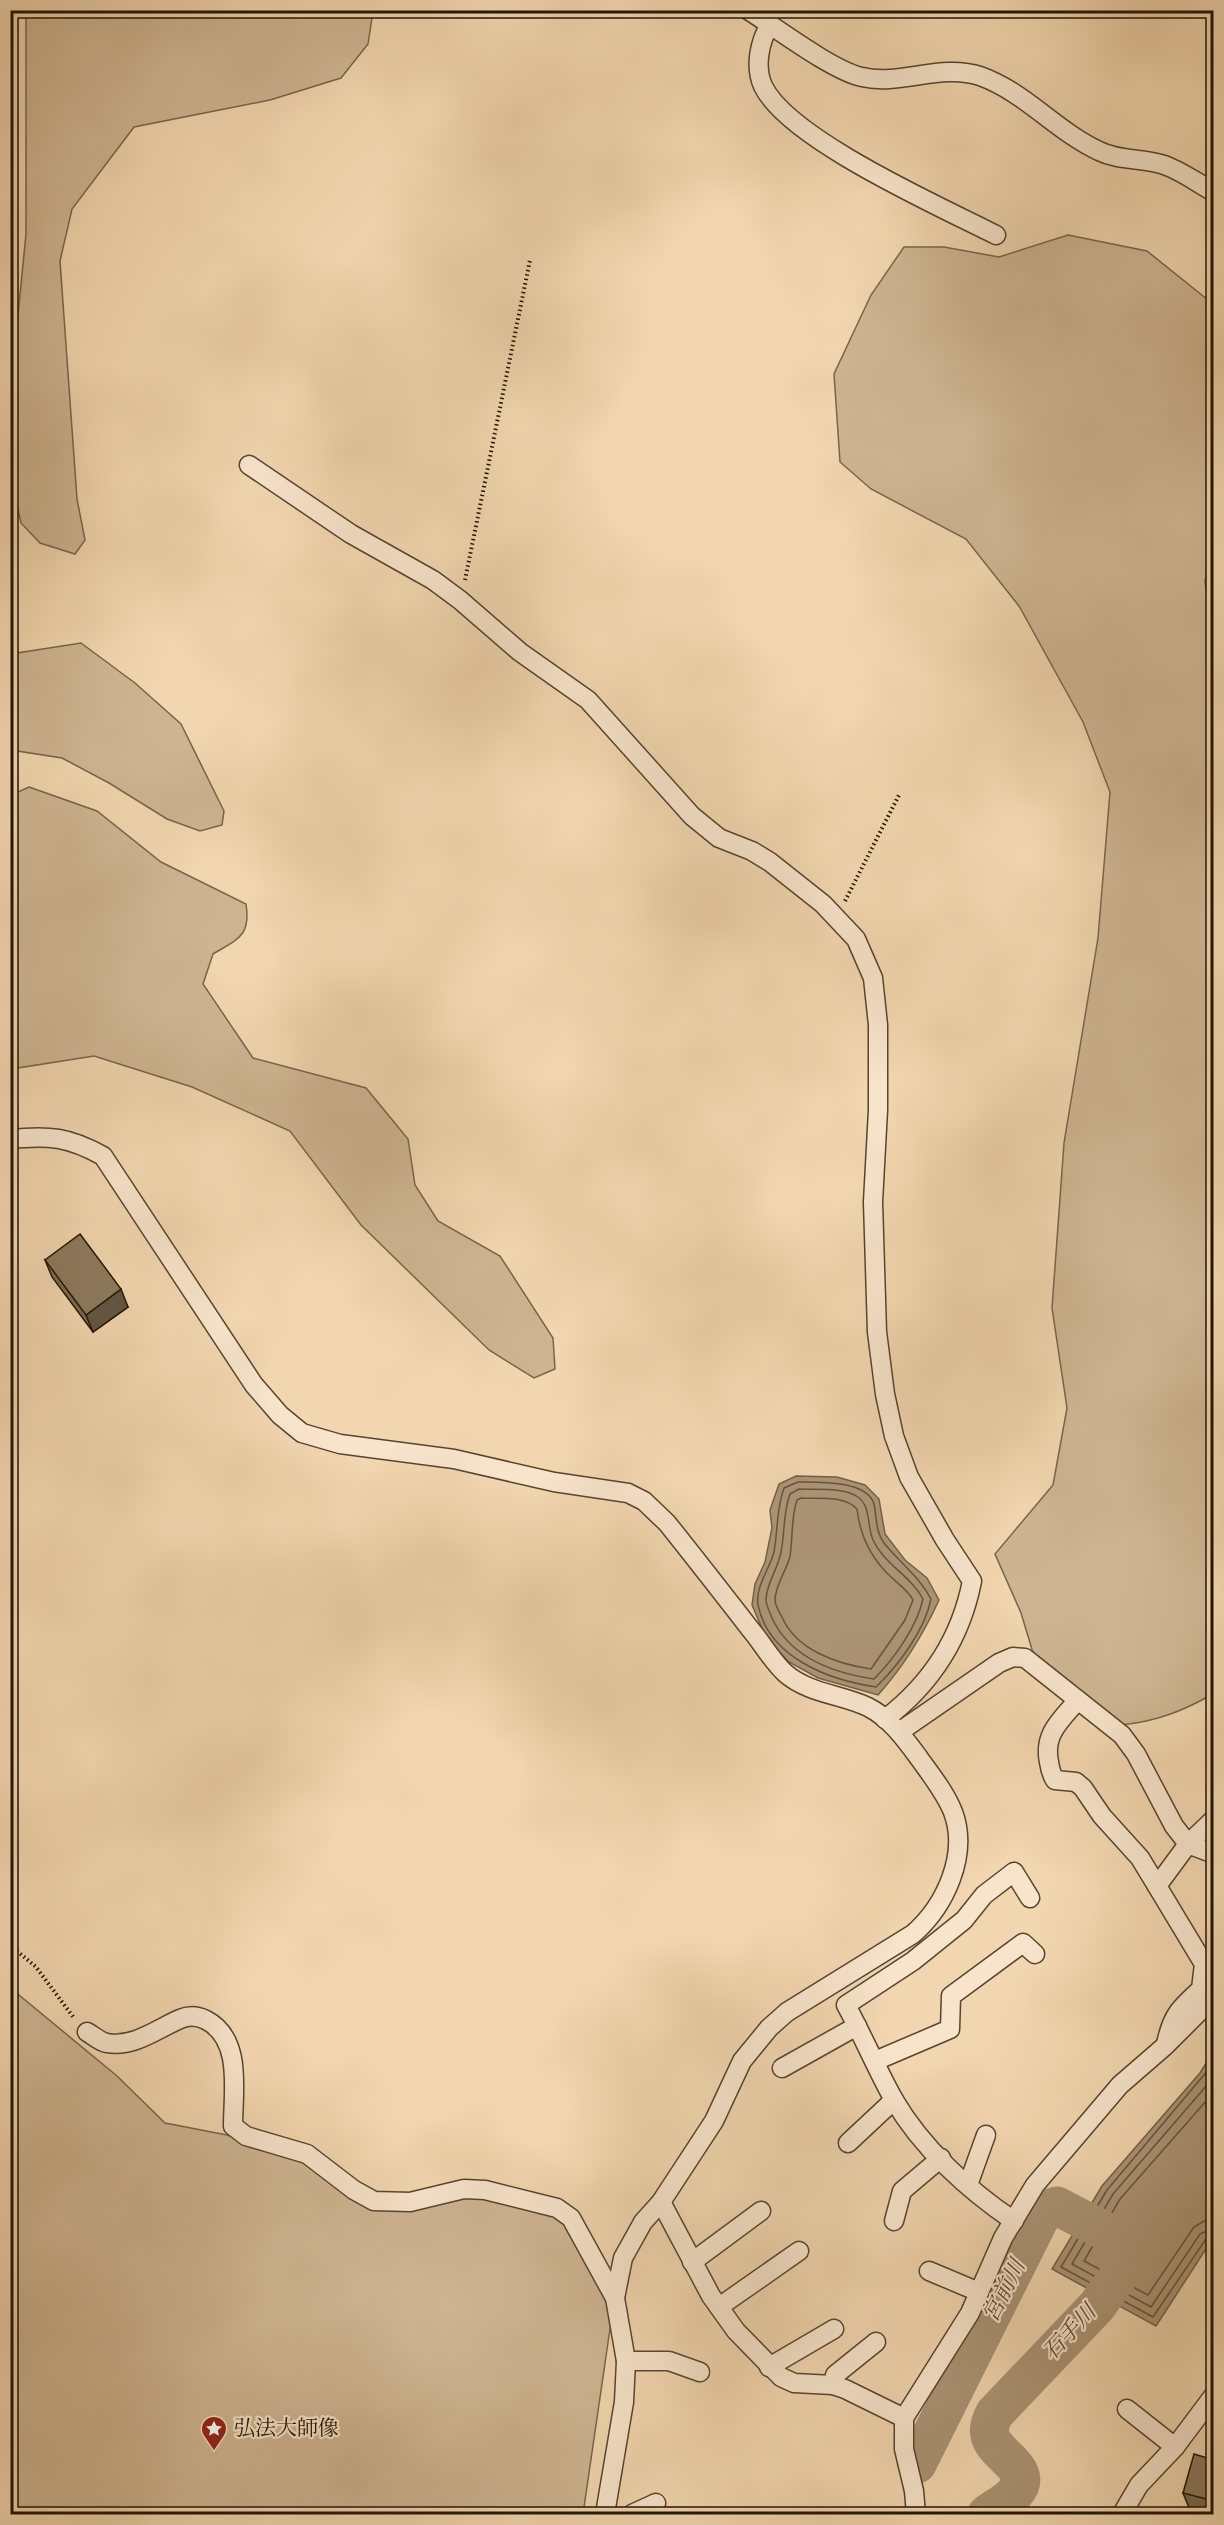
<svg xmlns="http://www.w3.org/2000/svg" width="1224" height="2525" font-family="'IM FELL English','Noto Serif JP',serif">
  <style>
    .green { fill: #ceb592; stroke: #77654c; stroke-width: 1.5 }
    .water { fill: #ab9475; stroke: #736148; stroke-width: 1.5 }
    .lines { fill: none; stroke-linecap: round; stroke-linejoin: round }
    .shore { stroke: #66543d; stroke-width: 1.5 }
    .river { stroke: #ab9475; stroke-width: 39 }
    .street-casing { stroke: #544530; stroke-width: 21 }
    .path { stroke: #201505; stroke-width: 4; stroke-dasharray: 1.5 3; stroke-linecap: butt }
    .street { stroke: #f7e4cb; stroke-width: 18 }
    .wall { fill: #796850; stroke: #201505; stroke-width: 1.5 }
    .shaded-wall { fill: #635541; stroke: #201505; stroke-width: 1.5 }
    .building { fill: #8d795d; stroke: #201505; stroke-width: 1.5 }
    .labels { text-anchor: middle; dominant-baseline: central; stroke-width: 4.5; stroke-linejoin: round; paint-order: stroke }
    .poi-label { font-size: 21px; fill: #201505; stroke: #f7e4cb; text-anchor: start }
    .water-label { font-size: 22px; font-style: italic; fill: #584832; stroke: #f7e4cb }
  </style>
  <rect width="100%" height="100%" fill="#f2d6af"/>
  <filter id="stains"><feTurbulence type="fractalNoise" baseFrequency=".00333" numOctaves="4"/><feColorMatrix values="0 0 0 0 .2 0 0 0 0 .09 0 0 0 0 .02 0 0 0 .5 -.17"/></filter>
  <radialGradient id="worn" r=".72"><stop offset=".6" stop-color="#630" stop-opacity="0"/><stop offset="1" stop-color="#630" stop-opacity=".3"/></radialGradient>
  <g class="green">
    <path d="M26,11H373L368,44L341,78L270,100L134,127L72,209L60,261L77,499L85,540L75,554L40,543L21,523L11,477V385L26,234Z"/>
    <path d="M1068,235L1147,251L1213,304L1214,539L1205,581L1214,654L1213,1694C1183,1711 1155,1722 1120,1725L1034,1656L1021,1613L995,1554L1053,1485L1067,1408L1052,1308L1064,1143L1098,938L1110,792L1083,722L1019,606L966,539L871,489L840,462L834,374L871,295L904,247H944L999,257Z"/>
    <path d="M81,643L135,683L181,724L224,811L222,825L200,831L167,819L109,783L62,758L11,750V654Z"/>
    <path d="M29,787L97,811L161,862L246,904C251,936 238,939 213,954L203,984L253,1058L366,1088L408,1139L415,1185L438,1221L500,1256L553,1338L555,1369L534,1378L489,1350L361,1225L290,1131L192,1087L94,1056L11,1069V795Z"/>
    <path d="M10,1985L19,1995L117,2076L165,2123L227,2135L320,2165L383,2196L463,2191L541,2205L588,2232L607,2268L611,2322L583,2514H11Z"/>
  </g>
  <g class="water">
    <path d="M796,1476L837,1477L865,1485L879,1499L885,1534L905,1560L927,1578L939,1600C923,1635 904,1666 878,1695L818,1678L789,1662L767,1640L752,1605L755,1584L765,1562L772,1528L770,1510L779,1484Z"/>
    <path d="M1213,2052V2238L1156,2326L1052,2269L1102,2186L1200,2073Z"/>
  </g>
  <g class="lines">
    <g class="shore">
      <path d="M798,1482C817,1482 867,1480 874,1504C877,1517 875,1531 884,1543C900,1563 920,1577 931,1599C925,1630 898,1666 876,1687C829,1680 769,1658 758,1605C755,1587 770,1568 774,1552C778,1530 776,1510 784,1488Z"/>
      <path d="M799,1489C817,1490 843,1487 858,1497C871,1506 867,1527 873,1540C884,1564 911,1576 923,1599C917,1627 893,1660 874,1679C833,1673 790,1657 772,1618C770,1612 766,1606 766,1600C766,1584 778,1569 781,1552C785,1532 783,1513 790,1494Z"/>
      <path d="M801,1498C818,1499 845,1495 857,1509C860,1535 871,1558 890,1576C898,1584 907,1589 913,1600L905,1620L871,1669C837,1664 796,1650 782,1617C779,1612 775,1605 775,1600C775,1585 787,1570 790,1556C793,1537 791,1517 797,1500Z"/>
      <path d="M1214,2063L1107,2190L1061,2267L1153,2317L1206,2239L1214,2236"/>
      <path d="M1214,2077L1113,2194L1072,2264L1151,2307L1200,2234L1214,2228"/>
      <path d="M1214,2092L1120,2199L1084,2261L1148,2295L1194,2227L1204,2221L1214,2219"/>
    </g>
    <g class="river">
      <path d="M917,2464L1039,2220L1046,2209L1057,2206L1128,2243"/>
      <path d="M987,2514C995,2508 1007,2502 1014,2494C1037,2469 994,2456 990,2435C988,2427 991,2420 995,2413L1097,2306L1134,2254"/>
    </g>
    <defs>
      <g id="street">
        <path d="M748,10C775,27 833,71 862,77C900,86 941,63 980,76C1025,92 1056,131 1099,151C1119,161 1141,158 1161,164C1179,169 1197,183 1214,192"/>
        <path d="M770,24C760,41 754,66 763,86C788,139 941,207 996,235"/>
        <path d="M249,465L351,534L433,580L460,600L520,652L588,700L692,816L719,838L752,851L770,862L823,904L856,939L873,978L878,1025V1110L873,1202L877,1332L885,1394L894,1436L909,1477L945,1540L972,1581C961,1637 931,1684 885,1719"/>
        <path d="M10,1139C49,1135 69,1137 103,1156L254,1385L280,1415L302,1433L340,1444L454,1459L554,1482L628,1493L644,1501L667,1523C695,1558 723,1594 751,1630C762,1643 772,1661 785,1673C809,1694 841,1694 868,1707C890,1718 905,1739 919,1758C931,1775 945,1792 953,1812C969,1855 945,1906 913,1934L787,2012L769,2028L742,2061L714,2121L661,2202L643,2222L623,2258L615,2298L626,2361L624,2402L605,2514"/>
        <path d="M1078,1700C1061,1720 1043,1734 1049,1762C1050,1769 1051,1774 1055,1780L1076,1782L1083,1788L1102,1816L1140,1858L1157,1886"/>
        <path d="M899,1732L999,1663L1013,1657L1025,1658L1122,1735L1136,1754L1174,1826L1188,1844L1214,1854"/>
        <path d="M87,2032C93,2035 100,2042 107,2043C133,2048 157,2029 180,2019C189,2015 198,2016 206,2020C243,2039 233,2092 233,2126L246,2136L307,2154L354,2190L374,2201L410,2202L464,2189L485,2190L557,2208L571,2218L615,2298"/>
        <path d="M1166,2044C1172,2015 1180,2008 1201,1989L1204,1964L1157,1886L1188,1844L1214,1819"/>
        <path d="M875,2061L950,2029L951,1996L1023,1943L1035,1954"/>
        <path d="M782,2068L857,2026"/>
        <path d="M848,2143L894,2100"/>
        <path d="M968,2185L986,2135"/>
        <path d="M661,2202L711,2296L736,2331L781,2377L794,2383L833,2385L845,2389L904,2418"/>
        <path d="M894,2221L902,2191L941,2158"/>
        <path d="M1014,2221C968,2190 922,2148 894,2100C877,2070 863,2036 846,2005L913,1961L964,1920L984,1895L1014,1872L1030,1898"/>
        <path d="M692,2262L761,2211"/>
        <path d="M929,2271L979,2292"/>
        <path d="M719,2307L799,2251"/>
        <path d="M626,2361H669L700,2372"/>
        <path d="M769,2367L834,2329"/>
        <path d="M833,2385L835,2375L876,2342"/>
        <path d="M1127,2409L1175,2447"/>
        <path d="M632,2514L656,2503"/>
        <path d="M916,2514L914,2491L904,2449V2418L970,2313L1003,2238L1035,2185L1120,2085L1165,2046L1214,1997"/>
        <path d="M1122,2514L1139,2485L1175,2447L1214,2395"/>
      </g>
    </defs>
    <use href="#street" class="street-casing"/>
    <g class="path">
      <path d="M465,580L530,260"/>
      <path d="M845,901L899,795"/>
      <path d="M10,1945L36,1967L74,2018"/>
    </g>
    <use href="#street" class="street"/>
  </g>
  <g class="wall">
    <path d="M45,1260L128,1307L93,1332L52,1277Z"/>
    <path d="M1214,2460V2514H1205L1190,2510L1183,2493Z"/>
  </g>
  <path class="shaded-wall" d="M121,1289L128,1307L93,1332L86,1315Z"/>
  <g class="building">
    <path d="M80,1234L121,1289L86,1315L45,1260Z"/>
    <path d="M1194,2454L1214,2460V2501L1183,2493Z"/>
  </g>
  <defs>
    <symbol id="sight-pin" viewBox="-11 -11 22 30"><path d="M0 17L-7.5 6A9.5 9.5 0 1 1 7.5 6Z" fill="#8f2418" stroke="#f7e4cb"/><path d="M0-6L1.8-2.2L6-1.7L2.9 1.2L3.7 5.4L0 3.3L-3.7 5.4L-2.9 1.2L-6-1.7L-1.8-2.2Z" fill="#fff"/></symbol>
  </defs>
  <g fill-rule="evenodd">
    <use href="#sight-pin" x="199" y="2414" width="30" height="40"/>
  </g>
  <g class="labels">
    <g class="poi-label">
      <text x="234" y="2429">弘法大師像</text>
    </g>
    <g class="water-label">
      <text transform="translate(1005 2291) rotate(-63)">宮前川</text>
      <text transform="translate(1070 2333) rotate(-47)">石手川</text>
    </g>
  </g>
  <rect width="1224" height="2525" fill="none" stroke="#f2d6af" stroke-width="36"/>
  <rect x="12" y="12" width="1200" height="2501" fill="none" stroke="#201505" stroke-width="3"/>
  <rect x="18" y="18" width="1188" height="2489" fill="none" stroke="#201505" stroke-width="1.5"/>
  <rect width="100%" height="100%" filter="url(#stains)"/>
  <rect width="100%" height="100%" fill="url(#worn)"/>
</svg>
